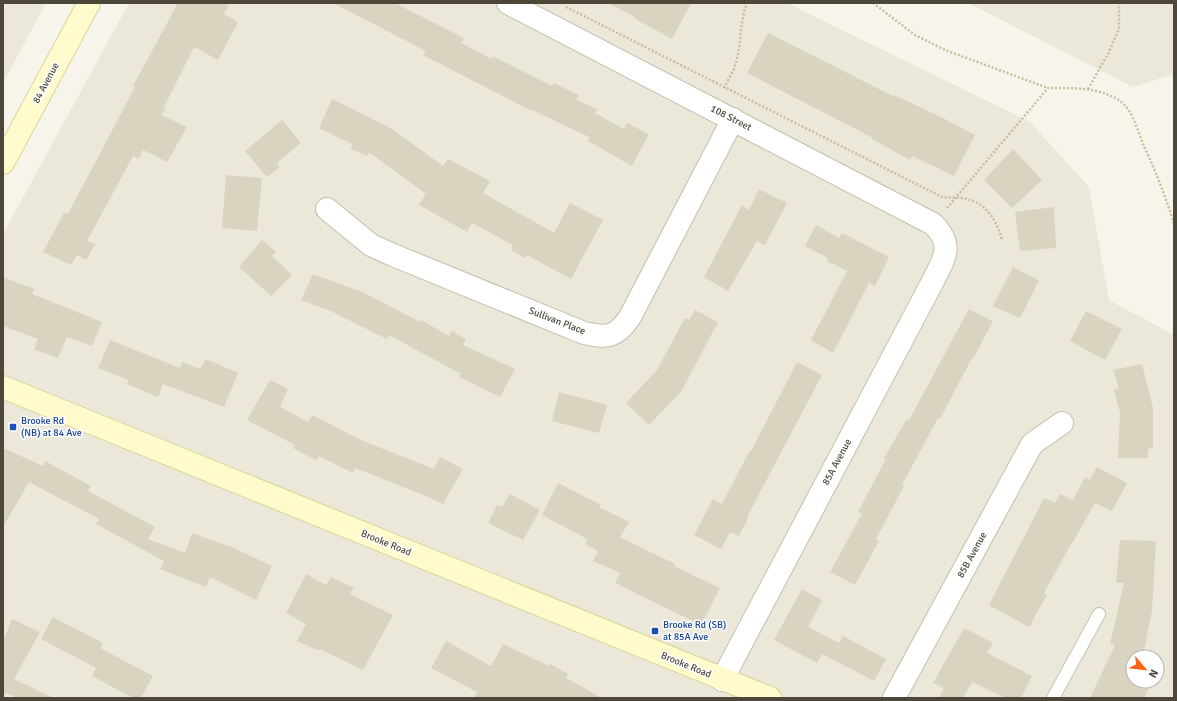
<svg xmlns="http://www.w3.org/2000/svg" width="1177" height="701" font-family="Signika,sans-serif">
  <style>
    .residential { fill: #ebe8d9; fill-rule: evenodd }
    .building { fill: #dad3bf }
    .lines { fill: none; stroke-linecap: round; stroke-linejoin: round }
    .lane-casing { stroke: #c3bfac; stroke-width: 14 }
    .street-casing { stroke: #c3bfac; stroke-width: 24 }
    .secondary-casing { stroke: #dad497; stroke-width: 24 }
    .path { stroke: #c7bf9c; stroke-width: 2.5; stroke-dasharray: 2 2; stroke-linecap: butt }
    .lane { stroke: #fff; stroke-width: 12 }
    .street { stroke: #fff; stroke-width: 22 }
    .secondary { stroke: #fffbcd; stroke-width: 22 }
    .transit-dot { fill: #1a4fb4; stroke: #fff; stroke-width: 1.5 }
    .labels { text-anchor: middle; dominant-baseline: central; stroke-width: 3; stroke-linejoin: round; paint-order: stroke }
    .street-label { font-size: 10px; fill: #4c4738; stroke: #fff }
    .transit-label { font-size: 10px; fill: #164399; stroke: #fff; text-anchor: start }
  </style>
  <rect width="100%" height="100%" fill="#f7f5eb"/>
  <g class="residential">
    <path d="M3,3H46L3,83Z"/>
    <path d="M129,3H787L1030,122L1089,187L1109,300L1174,335V698H3V234ZM1133,657H1157V681H1133Z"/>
    <path d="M968,3H1174V74L1133,87Z"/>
  </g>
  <g class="building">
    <path d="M178,3H230L224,14L238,22L218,60L194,47L164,107L166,108L161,115L187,127L167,162L143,150L139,159L133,156L87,241L95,244L86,260L77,255L71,265L43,252L64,213L68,214L135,87L133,86Z"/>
    <path d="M333,3H395L464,38L461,43L492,59L493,56L552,86L554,83L579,95L576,100L597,109L595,113L624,129L627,123L649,134L632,166L588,141L589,137L532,110V111L423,55L426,51Z"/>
    <path d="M608,3H691L672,39L634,18L635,17Z"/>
    <path d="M768,33L893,96L894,95L939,116L975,135L954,176L912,156L910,160L872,139L873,138L747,73Z"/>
    <path d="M332,99L389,127L443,166L448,159L490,181L483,193L554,233L570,203L603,220L571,279L527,255L525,258L511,250L513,245L472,223L467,232L419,205L426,194L369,152L367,156L351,149L352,144L319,128Z"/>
    <path d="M282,120L301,143L277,163L280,167L267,177L245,151Z"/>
    <path d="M1013,149L1042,180L1012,208L984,180Z"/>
    <path d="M226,175L262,178L257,231L222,228Z"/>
    <path d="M759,189L787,203L765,245L757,241L728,291L704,277L742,205L749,210Z"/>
    <path d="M1054,207L1056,248L1020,251L1015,212Z"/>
    <path d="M816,225L839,238L842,233L889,257L875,286L869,283L833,353L811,340L847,271L827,261L828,258L805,246Z"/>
    <path d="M262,240L276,252L272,256L292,275L271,296L239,267Z"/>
    <path d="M1013,267L1039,280L1020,318L993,306Z"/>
    <path d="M313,274L359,291V290L420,322L421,320L449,336L452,331L466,339L463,345L515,369L500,397L459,377L461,374L389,335L387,339L333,312L301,300Z"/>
    <path d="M3,277L34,289L32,294L102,322L92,346L67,337L58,358L34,349L38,339L3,326Z"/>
    <path d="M969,309L993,321L973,359L972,358L940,419L938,418L902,485L904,486L876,539L879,541L855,585L830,572L862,514L858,512L886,459L884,458L907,419L909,420Z"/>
    <path d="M695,310L718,322L681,392L649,425L626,403L657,370L685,318L689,320Z"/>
    <path d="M1086,311L1122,329L1105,360L1070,341Z"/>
    <path d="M110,340L180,368L182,362L200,369L206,359L238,373L224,407L163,384L158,397L127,384L129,380L98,368Z"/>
    <path d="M797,362L822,375L747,517L748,518L739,536L730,532L721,549L694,535L713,499L722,504L750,450L751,451Z"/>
    <path d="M1142,364L1153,408V448L1148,449V458H1118L1120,412L1114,390L1119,388L1113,370Z"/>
    <path d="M270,380L288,389L280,407L308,422L312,415L363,441L434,469L440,457L463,469L443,504L426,496L355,468L353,473L319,456L316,460L293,448L295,445L247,420Z"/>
    <path d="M559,392L607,405L599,433L552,421Z"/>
    <path d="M3,448L43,466L45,461L91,486L88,491L155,527L148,539L185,553L192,533L234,548L272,566L256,600L210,577L206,587L160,569L164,561L96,524L99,519L29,482L3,527Z"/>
    <path d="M1097,467L1127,483L1112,511L1095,503L1073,542H1072L1044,593L1047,595L1029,627L989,605L1044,498L1055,503L1060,494L1073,500L1085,477L1090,480Z"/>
    <path d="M558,483L601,505L599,507L629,522L620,537L675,564L674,566L720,588L701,625L615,583L620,573L593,561L598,551L585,544L587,539L542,515Z"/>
    <path d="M510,494L540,510L523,540L488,523L497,505L502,507Z"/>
    <path d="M1120,540L1156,541L1152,611L1143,657H1133V681H1152L1144,698H1090L1115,645L1110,644L1124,583H1116Z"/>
    <path d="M306,574L326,585L331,577L354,588L350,594L393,615L363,670L320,649L319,651L297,641L306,624L286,613Z"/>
    <path d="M802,589L822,600L808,627L839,643L843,636L886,659L874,681L822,654L817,663L774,640Z"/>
    <path d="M53,617L103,643L100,648L153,676L141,698H133L92,676L96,668L41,639Z"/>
    <path d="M12,619L40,632L14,679L53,698H17L6,693L3,698V642Z"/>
    <path d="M964,628L993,643L987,653L1032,676L1021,698H1005L972,682L963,698H939L944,688L933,683Z"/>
    <path d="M446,641L491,666L503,644L549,666L550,664L568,674L566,678L602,698H474L477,692L431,668Z"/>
  </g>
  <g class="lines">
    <defs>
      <path id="lane" d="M1053,698L1099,614"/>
      <g id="street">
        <path d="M508,3L933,224C954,245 945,257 933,281L722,680"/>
        <path d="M327,209L371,245L393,255L584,333C607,338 616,338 630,317L733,119"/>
        <path d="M894,698L1032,444L1062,423"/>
      </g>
      <g id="secondary">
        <path d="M3,163L89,3"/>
        <path d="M3,387L770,698"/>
      </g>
    </defs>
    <use href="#lane" class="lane-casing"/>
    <use href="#street" class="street-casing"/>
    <use href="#secondary" class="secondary-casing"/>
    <g class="path">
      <path d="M873,3L915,35L945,50L1048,88"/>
      <path d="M566,7L942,197C949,198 959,197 967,199C987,204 997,221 1002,240"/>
      <path d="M724,88C727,81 733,73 735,66C742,45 739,24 747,3"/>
      <path d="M1088,89L1108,54L1119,29V3"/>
      <path d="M947,208L1048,88C1072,88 1100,87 1120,101C1132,109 1138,131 1143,144C1155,170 1166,197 1174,224"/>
    </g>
    <use href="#lane" class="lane"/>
    <use href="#street" class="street"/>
    <use href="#secondary" class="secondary"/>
  </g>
  <g class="transit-dot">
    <rect x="9" y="423" width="8" height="8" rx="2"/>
    <rect x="651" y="627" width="8" height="8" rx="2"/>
  </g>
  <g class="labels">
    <g class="street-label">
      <text transform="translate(46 83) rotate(-62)">84 Avenue</text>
      <text transform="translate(731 118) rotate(27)">108 Street</text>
      <text transform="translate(557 321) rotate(21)">Sullivan Place</text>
      <text transform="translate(837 462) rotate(-62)">85A Avenue</text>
      <text transform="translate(386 543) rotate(22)">Brooke Road</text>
      <text transform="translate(972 555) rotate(-61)">85B Avenue</text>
      <text transform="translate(686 665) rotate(22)">Brooke Road</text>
    </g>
    <g class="transit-label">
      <text x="21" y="421">Brooke Rd<tspan x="21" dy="12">(NB) at 84 Ave</tspan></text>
      <text x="663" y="625">Brooke Rd (SB)<tspan x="663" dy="12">at 85A Ave</tspan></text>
    </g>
  </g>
  <rect width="1177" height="701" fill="none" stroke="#4c4738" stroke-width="8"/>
  <g transform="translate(1145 669) rotate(118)"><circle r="19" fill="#ffffff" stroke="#b7b5af"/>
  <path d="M0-3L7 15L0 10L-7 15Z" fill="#ff621a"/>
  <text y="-6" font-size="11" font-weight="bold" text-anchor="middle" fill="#4c4738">N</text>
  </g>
</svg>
